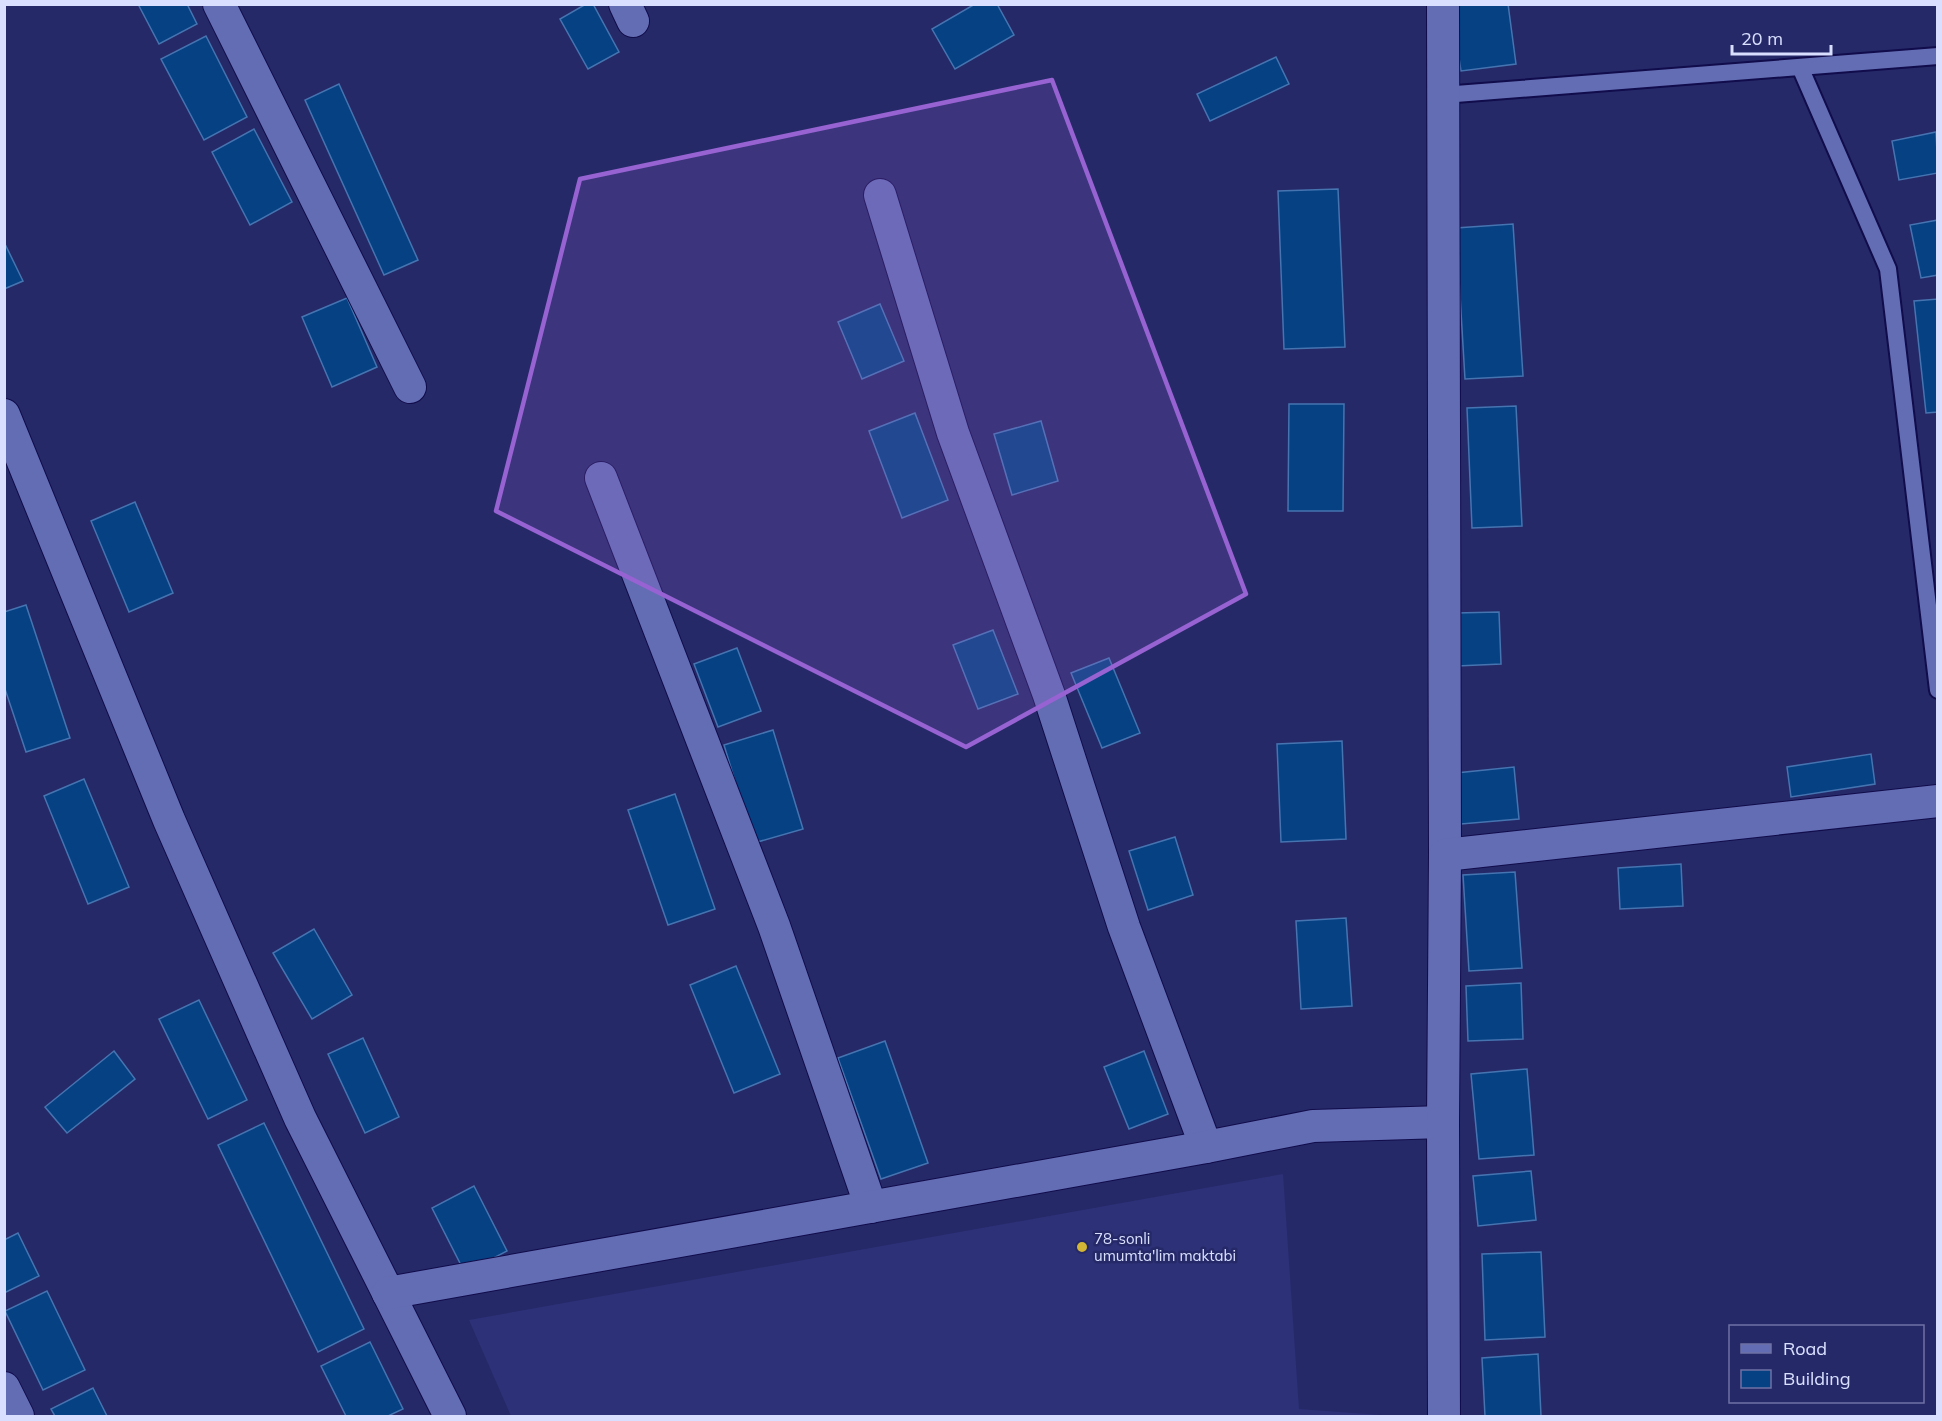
<svg xmlns="http://www.w3.org/2000/svg" width="1942" height="1421" font-family="Mulish,sans-serif">
  <style>
    .built { fill: #2d3178 }
    .building { fill: #054183; stroke: #4674b1; stroke-width: 1.5 }
    .lines { fill: none; stroke-linecap: round; stroke-linejoin: round }
    .service-casing { stroke: #110c4b; stroke-width: 20 }
    .minor-casing { stroke: #110c4b; stroke-width: 34 }
    .service { stroke: #636db3; stroke-width: 16 }
    .minor { stroke: #636db3; stroke-width: 32 }
    .marked { fill: #9762d2; fill-opacity: 0.2; stroke: #9762d2; stroke-width: 4.5; stroke-linejoin: round }
    .poi-dot { fill: #d3b635; stroke: #262968; stroke-width: 2 }
    .labels { text-anchor: middle; dominant-baseline: central; stroke-width: 5; stroke-linejoin: round; paint-order: stroke }
    .poi-label { font-size: 15px; fill: #d9e0ff; stroke: #262968; text-anchor: start }
  </style>
  <rect width="100%" height="100%" fill="#262968"/>
  <path class="built" d="M1283,1174L1299,1409L1393,1416H511L469,1320Z"/>
  <g class="building">
    <path d="M138,4H187L197,24L159,44Z"/>
    <path d="M586,4H593L619,52L588,69L560,19Z"/>
    <path d="M975,4H997L1014,35L955,69L932,29Z"/>
    <path d="M1451,4H1508L1516,64L1461,71Z"/>
    <path d="M206,36L247,117L204,140L161,59Z"/>
    <path d="M1276,57L1289,84L1210,121L1197,94Z"/>
    <path d="M339,84L418,260L384,275L305,100Z"/>
    <path d="M254,129L292,202L250,225L212,152Z"/>
    <path d="M1936,132L1938,173L1899,180L1892,141Z"/>
    <path d="M1338,189L1345,347L1284,349L1278,191Z"/>
    <path d="M1938,220V275L1921,278L1910,225Z"/>
    <path d="M1513,224L1523,376L1465,379L1456,228Z"/>
    <path d="M4,242L23,281L4,289Z"/>
    <path d="M347,298L377,367L332,387L302,317Z"/>
    <path d="M1938,299V412L1926,413L1914,301Z"/>
    <path d="M880,304L904,361L862,379L838,322Z"/>
    <path d="M1289,404H1344L1343,511H1288Z"/>
    <path d="M1516,406L1522,526L1472,528L1467,408Z"/>
    <path d="M915,413L948,500L902,518L869,431Z"/>
    <path d="M1041,421L1058,481L1012,495L994,434Z"/>
    <path d="M135,502L173,593L129,612L91,521Z"/>
    <path d="M26,605L70,738L26,752L4,686V612Z"/>
    <path d="M1499,612L1501,664L1457,666L1456,613Z"/>
    <path d="M993,630L1018,694L978,709L953,645Z"/>
    <path d="M737,648L761,711L718,727L694,664Z"/>
    <path d="M1109,658L1140,733L1102,748L1071,673Z"/>
    <path d="M773,730L803,829L754,843L724,745Z"/>
    <path d="M1342,741L1346,839L1281,842L1277,744Z"/>
    <path d="M1871,754L1875,784L1791,797L1787,767Z"/>
    <path d="M1514,767L1519,819L1461,824L1456,773Z"/>
    <path d="M84,779L129,887L88,904L44,796Z"/>
    <path d="M675,794L715,909L668,925L628,810Z"/>
    <path d="M1175,837L1193,895L1148,910L1129,851Z"/>
    <path d="M1681,864L1683,906L1620,909L1618,868Z"/>
    <path d="M1515,872L1522,968L1469,971L1463,875Z"/>
    <path d="M1346,918L1352,1006L1301,1009L1296,921Z"/>
    <path d="M314,929L352,995L312,1019L273,953Z"/>
    <path d="M736,966L780,1074L734,1093L690,985Z"/>
    <path d="M1521,983L1523,1039L1468,1041L1466,986Z"/>
    <path d="M199,1000L247,1100L208,1119L159,1019Z"/>
    <path d="M363,1038L399,1117L365,1133L328,1054Z"/>
    <path d="M885,1041L928,1163L881,1179L838,1058Z"/>
    <path d="M114,1051L135,1079L67,1133L45,1107Z"/>
    <path d="M1144,1051L1168,1114L1129,1129L1104,1067Z"/>
    <path d="M1527,1069L1534,1155L1479,1159L1471,1074Z"/>
    <path d="M264,1123L364,1329L318,1352L218,1145Z"/>
    <path d="M1531,1171L1536,1220L1478,1226L1473,1176Z"/>
    <path d="M474,1186L507,1251L465,1273L432,1208Z"/>
    <path d="M18,1233L39,1276L4,1293V1240Z"/>
    <path d="M1541,1252L1545,1337L1485,1340L1482,1254Z"/>
    <path d="M47,1291L85,1370L43,1390L5,1311Z"/>
    <path d="M370,1342L403,1409L388,1416H346L321,1366Z"/>
    <path d="M1538,1354L1541,1416H1485L1482,1358Z"/>
    <path d="M93,1388L107,1416H55L51,1409Z"/>
  </g>
  <g class="lines">
    <defs>
      <g id="service">
        <path d="M1800,67L1888,269L1938,690"/>
        <path d="M1443,95L1938,56"/>
      </g>
      <g id="minor">
        <path d="M219,4L410,387"/>
        <path d="M625,4L633,21"/>
        <path d="M1443,4L1445,855"/>
        <path d="M880,195L953,433L1049,695L1124,927L1206,1147"/>
        <path d="M4,415L169,820L300,1118L450,1416"/>
        <path d="M601,478L774,926L871,1207"/>
        <path d="M388,1293L1206,1147L1313,1126L1443,1122"/>
        <path d="M4,1388L18,1416"/>
        <path d="M1444,1416L1443,1122L1445,855L1938,801"/>
      </g>
    </defs>
    <use href="#service" class="service-casing"/>
    <use href="#minor" class="minor-casing"/>
    <use href="#service" class="service"/>
    <use href="#minor" class="minor"/>
  </g>
  <path class="marked" d="M1052,80L1246,594L966,747L496,511L580,179Z"/>
  <circle class="poi-dot" cx="1082" cy="1247" r="6"/>
  <g class="labels">
    <g class="poi-label">
      <text x="1094" y="1238">78-sonli<tspan x="1094" dy="17">umumta'lim maktabi</tspan></text>
    </g>
  </g>
  <rect width="1942" height="1421" fill="none" stroke="#d9e0ff" stroke-width="12"/>
  <rect x="1729" y="1325" width="195" height="78" fill="#262968" stroke="#6e72a4" stroke-width="1.5"/>
  <rect x="1741" y="1344" width="30" height="9" fill="#636db3" stroke="#6e72a4" stroke-width="1.5"/>
  <text x="1783" y="1355" font-size="18" fill="#d9e0ff">Road</text>
  <rect x="1741" y="1370" width="30" height="18" fill="#054183" stroke="#6e72a4" stroke-width="1.5"/>
  <text x="1783" y="1385" font-size="18" fill="#d9e0ff">Building</text>
  <path d="M1732 45v9h99v-9" fill="none" stroke="#d9e0ff" stroke-width="3"/>
  <text x="1741" y="45" font-size="18" fill="#d9e0ff" stroke="#262968" stroke-width="4.5" paint-order="stroke">20 m</text>
</svg>
